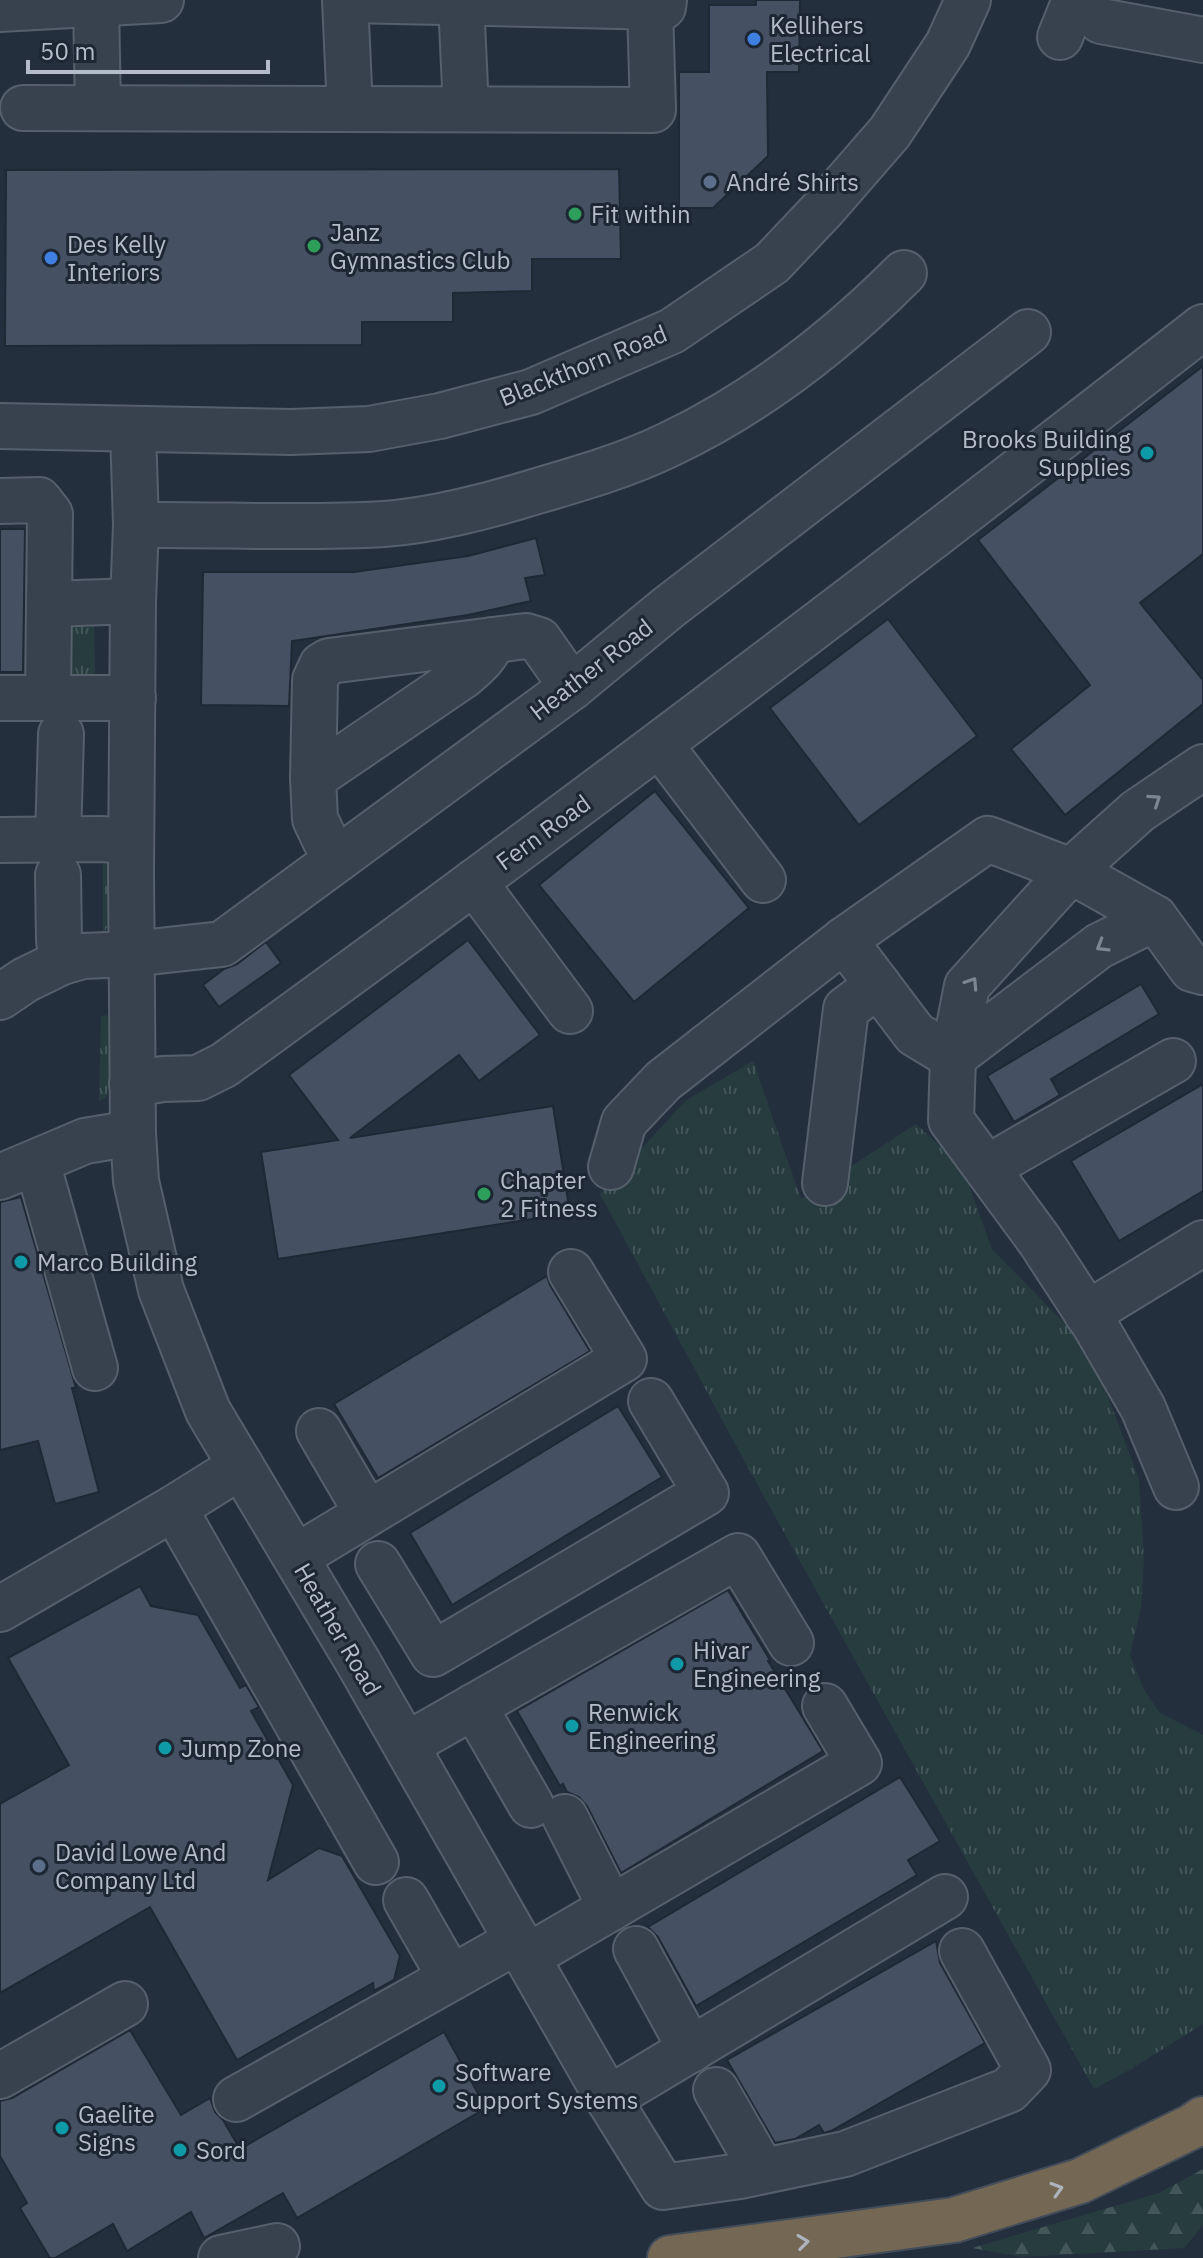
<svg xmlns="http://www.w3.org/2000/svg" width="1203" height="2258" font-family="'IBM Plex Sans',sans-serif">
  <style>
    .grass { fill: url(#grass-tufts) }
    .forest { fill: url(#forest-firs) }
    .building { fill: #455162; stroke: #1f2835; stroke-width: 2 }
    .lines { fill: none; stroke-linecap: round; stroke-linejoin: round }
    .minor-casing { stroke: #565f6c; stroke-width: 48 }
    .highway-casing { stroke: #434c59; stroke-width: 48 }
    .minor { stroke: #38414e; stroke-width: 44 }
    .highway { stroke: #746855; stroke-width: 44 }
    .oneway { stroke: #7c8592 }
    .oneway2 { stroke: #aeb4bd }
    .shop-dot { fill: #3f7fe0; stroke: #1d2633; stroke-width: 3 }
    .service-dot { fill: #5c6f8a; stroke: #1d2633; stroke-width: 3 }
    .leisure-dot { fill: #2e9e5b; stroke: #1d2633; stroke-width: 3 }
    .culture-dot { fill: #0f9aa8; stroke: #1d2633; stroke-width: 3 }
    .labels { text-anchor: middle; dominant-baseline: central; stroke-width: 6; stroke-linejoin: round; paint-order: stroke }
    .poi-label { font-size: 24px; fill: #b4bcc9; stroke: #1d2633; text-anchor: start }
    .street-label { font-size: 24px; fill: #b4bcc9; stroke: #1d2633 }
  </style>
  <defs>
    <pattern id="grass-tufts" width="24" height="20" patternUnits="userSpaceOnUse" patternTransform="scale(2)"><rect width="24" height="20" fill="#263c3f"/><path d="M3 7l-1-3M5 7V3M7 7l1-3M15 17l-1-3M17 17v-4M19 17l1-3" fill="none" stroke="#435659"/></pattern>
    <pattern id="forest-firs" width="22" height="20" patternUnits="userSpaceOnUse" patternTransform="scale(2)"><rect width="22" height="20" fill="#263c3f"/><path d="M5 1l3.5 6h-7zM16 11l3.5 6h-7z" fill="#435659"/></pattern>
  </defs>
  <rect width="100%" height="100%" fill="#242f3e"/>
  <g class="grass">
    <path d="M94,623L95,678H67L69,630L74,624Z"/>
    <path d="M103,861L110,864L111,920L103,935Z"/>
    <path d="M111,1015L109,1086L106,1097L99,1101L101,1016Z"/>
    <path d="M753,1061L801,1199L916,1124L962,1166L992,1249L1073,1332L1106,1392L1139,1479L1144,1560L1141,1607L1130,1655L1144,1690L1160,1713L1203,1735V2024L1131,2069L1094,2089L752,1475L600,1194L685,1101Z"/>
  </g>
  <path class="forest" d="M1203,2169V2225L1184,2248L1022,2257L972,2248L1159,2193Z"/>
  <g class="building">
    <path d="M756,0H800L799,72H767L768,156L713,208H679V72H709V5H756Z"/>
    <path d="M619,169L621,259H532V291L453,293V322H362V345L5,346L6,170Z"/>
    <path d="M1203,366V554L1140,603L1203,680V704L1065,815L1011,749L1090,685L978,540Z"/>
    <path d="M0,529H25L23,672H0Z"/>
    <path d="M536,538L545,575L525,578L531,601L468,615L292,641L289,706L201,705L203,572H354L468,556Z"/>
    <path d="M888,619L977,736L859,825L770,708Z"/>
    <path d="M655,791L749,908L634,1002L539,885Z"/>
    <path d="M468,940L540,1035L479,1081L459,1055L350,1138L553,1106L570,1213L278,1259L261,1152L338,1140L289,1075Z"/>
    <path d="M266,942L281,963L219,1007L203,985L224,969L237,964Z"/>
    <path d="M1141,984L1159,1014L1051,1079L1060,1095L1014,1122L987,1076Z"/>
    <path d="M1203,1084V1191L1119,1241L1071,1161Z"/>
    <path d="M21,1197L76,1388H72L99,1492L55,1504L38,1441L0,1450V1202Z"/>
    <path d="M547,1276L550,1285L590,1351L378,1478L334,1404Z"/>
    <path d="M618,1406L662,1477L452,1605L410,1533Z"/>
    <path d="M140,1586L151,1606L198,1615L240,1688L246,1685L259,1707L251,1711L293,1785L268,1880L319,1848L342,1856L400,1956L394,1980L374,1991L373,1983L237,2060L150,1907L0,1993V1804L69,1765L8,1658Z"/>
    <path d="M728,1590L770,1660L768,1661L823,1751L621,1873L587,1806L579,1797L567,1792L563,1784L560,1786L517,1711Z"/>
    <path d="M900,1777L940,1841L908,1860L917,1875L696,2006L658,1937L648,1927Z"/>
    <path d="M936,1941L940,1963L985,2043L831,2131L824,2133L819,2125L795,2139L775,2143L727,2060Z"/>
    <path d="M130,2030L181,2115L210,2098L215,2112L223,2120L240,2149L444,2032L486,2108L297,2218L283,2193L204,2238L191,2212L127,2251L113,2224L55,2258H50L20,2208L27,2203L0,2156V2101L12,2098Z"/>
  </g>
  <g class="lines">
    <defs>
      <g id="minor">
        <path d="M345,0L350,109"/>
        <path d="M349,0L663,7L664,0"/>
        <path d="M461,2L466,109"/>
        <path d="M96,4L98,108"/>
        <path d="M0,9L161,0"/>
        <path d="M1101,21L1203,40"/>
        <path d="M1060,37L1075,0"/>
        <path d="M23,108L653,110L650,7"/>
        <path d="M0,426L291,432L369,429L440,416L531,392L672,331L772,263L824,208L890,132L948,44L968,0"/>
        <path d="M133,429L136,525L133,601L131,871L133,1133L136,1181L161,1290L208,1411L358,1662L604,2092L663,2187L740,2176L845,2154L1009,2090L1028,2070L962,1951"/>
        <path d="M0,501L39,500L50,514L48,698"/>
        <path d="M136,525C218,524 302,529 384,524C428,521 485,507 527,494C575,480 625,466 670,444C758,402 835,342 904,273"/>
        <path d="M50,604L133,601"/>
        <path d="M0,698H133"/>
        <path d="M660,745L763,880"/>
        <path d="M313,778L463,676C476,665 487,656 493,640"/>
        <path d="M0,840L101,839L131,841"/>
        <path d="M58,840L61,734"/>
        <path d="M338,859L325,840L315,819L313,778L315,680L322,665L329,661L526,636L539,640L572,687"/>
        <path d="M58,875L59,940L62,962"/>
        <path d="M474,882L570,1011"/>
        <path d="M0,997L25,980L62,962L83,956L131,954L222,944L572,687L669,607L1028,332"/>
        <path d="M953,1057L915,1034L844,940L988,839L1071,871L1155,918"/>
        <path d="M953,1057L1099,946L1155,918L1192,969L1203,972"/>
        <path d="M132,1084L163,1079L198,1078L224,1065C555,826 881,579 1203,327"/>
        <path d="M37,1162L95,1368"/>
        <path d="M611,1167L624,1122L663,1081L844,940"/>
        <path d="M988,1170L1004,1158L1173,1061"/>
        <path d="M0,1177L85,1141L133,1133"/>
        <path d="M825,1183L846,1009L878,985"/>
        <path d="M1087,1314L1203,1243"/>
        <path d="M319,1431L367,1513"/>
        <path d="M1176,1487L1143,1408L1096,1327L1040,1241L951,1120L953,1057L967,986L1071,871L1138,811L1203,767"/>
        <path d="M174,1508L376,1862"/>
        <path d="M296,1557L624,1359L571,1272"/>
        <path d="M378,1564L433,1654L706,1493L651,1401"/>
        <path d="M0,1609L174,1508L241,1466"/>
        <path d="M474,1706L531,1805"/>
        <path d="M406,1745L738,1556L791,1643"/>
        <path d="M565,1817L611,1908"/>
        <path d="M406,1900L450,1977"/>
        <path d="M636,1949L691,2050"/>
        <path d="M527,1957L859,1763L825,1706"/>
        <path d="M0,2076L125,2004"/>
        <path d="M716,2090L762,2170"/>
        <path d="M236,2099L517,1941"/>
        <path d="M608,2099L945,1897"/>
        <path d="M221,2258L277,2246"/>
      </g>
      <path id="highway" d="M670,2258L954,2220L1080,2181L1193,2126L1203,2119"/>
    </defs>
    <use href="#minor" class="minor-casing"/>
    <use href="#highway" class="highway-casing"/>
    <use href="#minor" class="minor"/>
    <use href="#highway" class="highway"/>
  </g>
  <defs><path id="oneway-chevron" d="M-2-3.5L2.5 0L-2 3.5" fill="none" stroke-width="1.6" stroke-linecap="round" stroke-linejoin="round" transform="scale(2)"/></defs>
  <g class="oneway">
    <use href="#oneway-chevron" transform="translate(1155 800) rotate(-34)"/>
    <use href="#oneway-chevron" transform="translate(1102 946) rotate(149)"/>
    <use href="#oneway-chevron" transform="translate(972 983) rotate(-57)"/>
  </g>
  <g class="oneway2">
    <use href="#oneway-chevron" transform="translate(1057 2189) rotate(-17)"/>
    <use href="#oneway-chevron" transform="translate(803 2242) rotate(-7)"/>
  </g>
  <g class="shop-dot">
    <circle cx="754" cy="39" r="8"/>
    <circle cx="51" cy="258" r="8"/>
  </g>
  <g class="service-dot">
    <circle cx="710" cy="182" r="8"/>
    <circle cx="39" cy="1866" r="8"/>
  </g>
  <g class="leisure-dot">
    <circle cx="575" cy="214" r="8"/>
    <circle cx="314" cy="246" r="8"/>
    <circle cx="484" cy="1194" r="8"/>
  </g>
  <g class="culture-dot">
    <circle cx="1147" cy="453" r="8"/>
    <circle cx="21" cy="1262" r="8"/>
    <circle cx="677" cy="1664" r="8"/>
    <circle cx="572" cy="1726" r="8"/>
    <circle cx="165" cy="1748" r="8"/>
    <circle cx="439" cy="2086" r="8"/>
    <circle cx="62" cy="2128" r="8"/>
    <circle cx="180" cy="2150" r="8"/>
  </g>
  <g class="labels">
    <g class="poi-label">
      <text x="770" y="25">Kellihers<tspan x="770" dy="28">Electrical</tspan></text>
      <text x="726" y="182">André Shirts</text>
      <text x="591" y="214">Fit within</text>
      <text x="330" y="232">Janz<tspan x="330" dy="28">Gymnastics Club</tspan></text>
      <text x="67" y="244">Des Kelly<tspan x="67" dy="28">Interiors</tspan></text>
      <text x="1131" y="439" text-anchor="end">Brooks Building<tspan x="1131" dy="28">Supplies</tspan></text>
      <text x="500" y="1180">Chapter<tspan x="500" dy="28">2 Fitness</tspan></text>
      <text x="37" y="1262">Marco Building</text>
      <text x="693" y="1650">Hivar<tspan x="693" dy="28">Engineering</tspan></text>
      <text x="588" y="1712">Renwick<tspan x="588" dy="28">Engineering</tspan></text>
      <text x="181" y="1748">Jump Zone</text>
      <text x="55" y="1852">David Lowe And<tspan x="55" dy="28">Company Ltd</tspan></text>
      <text x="455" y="2072">Software<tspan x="455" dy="28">Support Systems</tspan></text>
      <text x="78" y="2114">Gaelite<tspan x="78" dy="28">Signs</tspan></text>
      <text x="196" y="2150">Sord</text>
    </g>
    <g class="street-label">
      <text transform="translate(583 365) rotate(-22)">Blackthorn Road</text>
      <text transform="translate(591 669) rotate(-38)">Heather Road</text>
      <text transform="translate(543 832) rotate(-36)">Fern Road</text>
      <text transform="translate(338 1629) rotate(60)">Heather Road</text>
    </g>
  </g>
  <path d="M28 60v12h240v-12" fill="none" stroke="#b4bcc9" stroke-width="4"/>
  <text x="40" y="60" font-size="24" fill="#b4bcc9" stroke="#1d2633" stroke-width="6" paint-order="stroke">50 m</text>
</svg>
